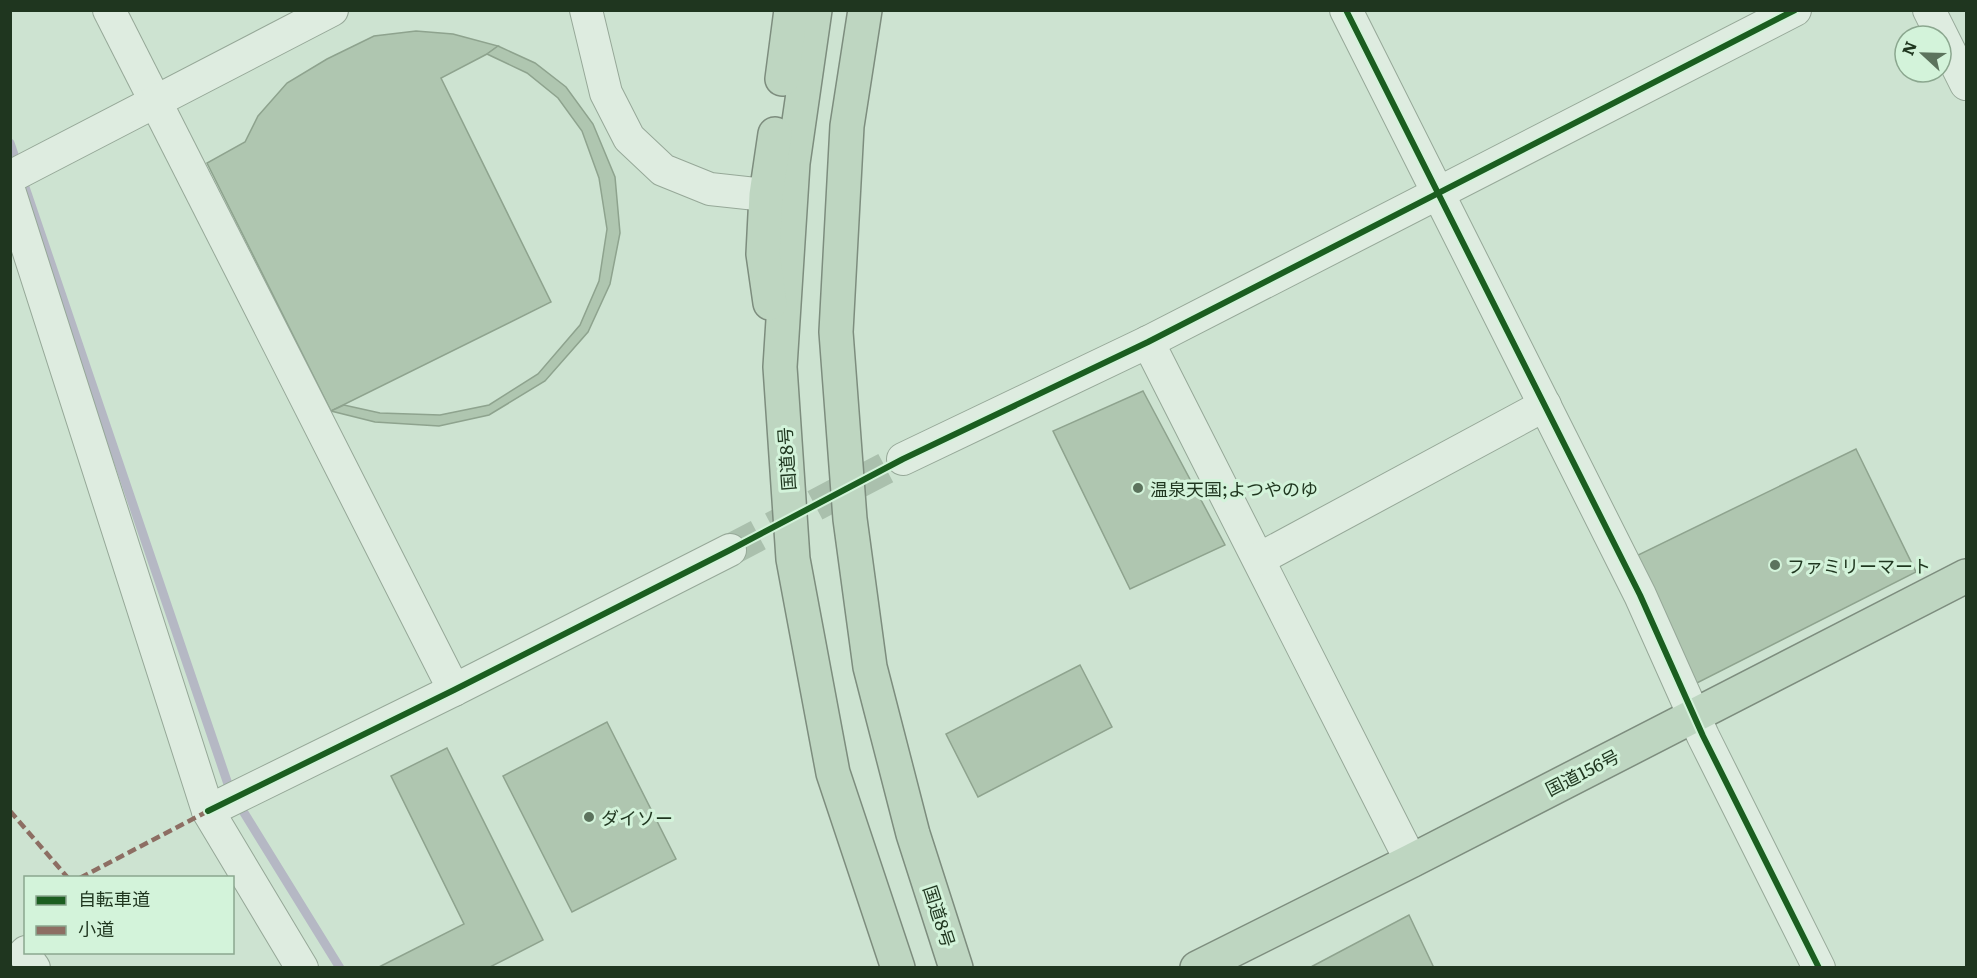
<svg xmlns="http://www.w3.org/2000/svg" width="1977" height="978" font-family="Literata,'Noto Sans JP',serif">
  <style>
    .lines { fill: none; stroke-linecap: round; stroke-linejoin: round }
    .stream { stroke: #b5b8c4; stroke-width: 9 }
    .building { fill: #afc6b0; stroke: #8ea38e; stroke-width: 1.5 }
    .minor-tunnel { stroke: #aac0ad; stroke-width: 32; stroke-dasharray: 32 16; stroke-linecap: butt }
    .minor-casing { stroke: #96a898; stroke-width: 34 }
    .highway-casing { stroke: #7d8d7e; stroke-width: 36 }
    .minor { stroke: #deece0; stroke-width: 32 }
    .highway { stroke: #bed6c1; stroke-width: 33 }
    .quiet { stroke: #8d6e63; stroke-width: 4.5; stroke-dasharray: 9 4.5; stroke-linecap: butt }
    .cycleway-casing { stroke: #d3f3da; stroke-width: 10 }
    .cycleway { stroke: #1b5e20; stroke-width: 6 }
    .poi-dot { fill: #5c735d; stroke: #d3f3da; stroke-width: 2 }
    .labels { text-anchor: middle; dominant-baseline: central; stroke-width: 6; stroke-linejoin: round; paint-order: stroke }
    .street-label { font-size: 18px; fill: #1f361f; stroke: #d3f3da }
    .poi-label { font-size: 18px; fill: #1f361f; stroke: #d3f3da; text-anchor: start }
  </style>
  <rect width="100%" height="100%" fill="#cde3d1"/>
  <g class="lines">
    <path class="stream" d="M10,143L230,790L340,968"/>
  </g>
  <g class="building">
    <path d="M416,31L453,34L498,46L487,54L441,78L551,302L331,411L207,163L245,142L258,116L287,83L327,59L374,36Z"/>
    <path d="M498,46L535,63L566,87L593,124L615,177L620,233L610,284L588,332L545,381L489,415L439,426L375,422L331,411L344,405L380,413L440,415L489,405L538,374L580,325L599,281L607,229L599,178L582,131L558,98L527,73L487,54Z"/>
    <path d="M1143,391L1225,545L1130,589L1053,431Z"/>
    <path d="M1856,449L1916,572L1691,686L1634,557Z"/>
    <path d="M1080,665L1112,727L978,797L946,734Z"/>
    <path d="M607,722L676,859L572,912L503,776Z"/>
    <path d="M447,748L543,940L488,968H377L464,924L391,776Z"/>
    <path d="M1409,915L1434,968H1309Z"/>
  </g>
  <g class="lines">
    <path class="minor-tunnel" d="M730,550L903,459"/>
    <defs>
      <g id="minor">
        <path d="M109,10L454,690"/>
        <path d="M586,10L606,93L629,138L663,170L710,189L766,195"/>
        <path d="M1346,10L1640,595L1703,736L1819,968"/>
        <path d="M1929,10L1966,84"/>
        <path d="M10,177L332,10"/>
        <path d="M10,193L208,811L302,968"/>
        <path d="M1148,342L1411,861"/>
        <path d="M903,459L1148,342L1795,10"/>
        <path d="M1259,559L1545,405"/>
        <path d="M208,811L454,690L730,550"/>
        <path d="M26,952L24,954L34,968"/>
      </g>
      <g id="highway">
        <path d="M815,10L793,163L780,367L793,559L833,773L898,968"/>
        <path d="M865,10L847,126L836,332L850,519L870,667L913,834L956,968"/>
        <path d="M782,79L791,10"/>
        <path d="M770,303L763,254L766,195L775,134"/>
        <path d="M1197,968L1411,861L1966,576"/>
      </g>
    </defs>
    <use href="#minor" class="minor-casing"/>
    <use href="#highway" class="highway-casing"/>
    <use href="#minor" class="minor"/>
    <use href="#highway" class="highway"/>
    <g class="quiet">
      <path d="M10,811L68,878"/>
      <path d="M80,878L208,811"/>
    </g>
    <defs>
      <g id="cycleway">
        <path d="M1346,10L1640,595L1703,736L1819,968"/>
        <path d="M208,811L454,690L730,550L903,459L1148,342L1795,10"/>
      </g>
    </defs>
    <use href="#cycleway" class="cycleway-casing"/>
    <use href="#cycleway" class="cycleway"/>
  </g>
  <g class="poi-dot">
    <circle cx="1138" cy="488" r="6"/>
    <circle cx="1775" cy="565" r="6"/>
    <circle cx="589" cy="817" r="6"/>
  </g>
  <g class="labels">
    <g class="street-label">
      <text transform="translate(786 459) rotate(-94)">国道8号</text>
      <text transform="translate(1582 772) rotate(-27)">国道156号</text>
      <text transform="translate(940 916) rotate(72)">国道8号</text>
    </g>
    <g class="poi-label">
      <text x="1150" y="488">温泉天国;よつやのゆ</text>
      <text x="1787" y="565">ファミリーマート</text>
      <text x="601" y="817">ダイソー</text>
    </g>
  </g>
  <rect width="1977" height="978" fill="none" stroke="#1f361f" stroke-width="24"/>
  <rect x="24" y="876" width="210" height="78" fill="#d3f3da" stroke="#8ba78f" stroke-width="1.5"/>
  <rect x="36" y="896" width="30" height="9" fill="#1b5e20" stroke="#8ba78f" stroke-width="1.5"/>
  <text x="78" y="906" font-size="18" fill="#1f361f">自転車道</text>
  <rect x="36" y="926" width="30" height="9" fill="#8d6e63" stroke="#8ba78f" stroke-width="1.5"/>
  <text x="78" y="936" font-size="18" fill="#1f361f">小道</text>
  <g transform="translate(1923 54) rotate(292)"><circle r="28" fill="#d3f3da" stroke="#8ba78f" stroke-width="1.5"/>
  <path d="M0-4.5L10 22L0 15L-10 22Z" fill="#5c735d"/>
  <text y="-9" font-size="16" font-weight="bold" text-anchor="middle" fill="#1f361f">N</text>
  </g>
</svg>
